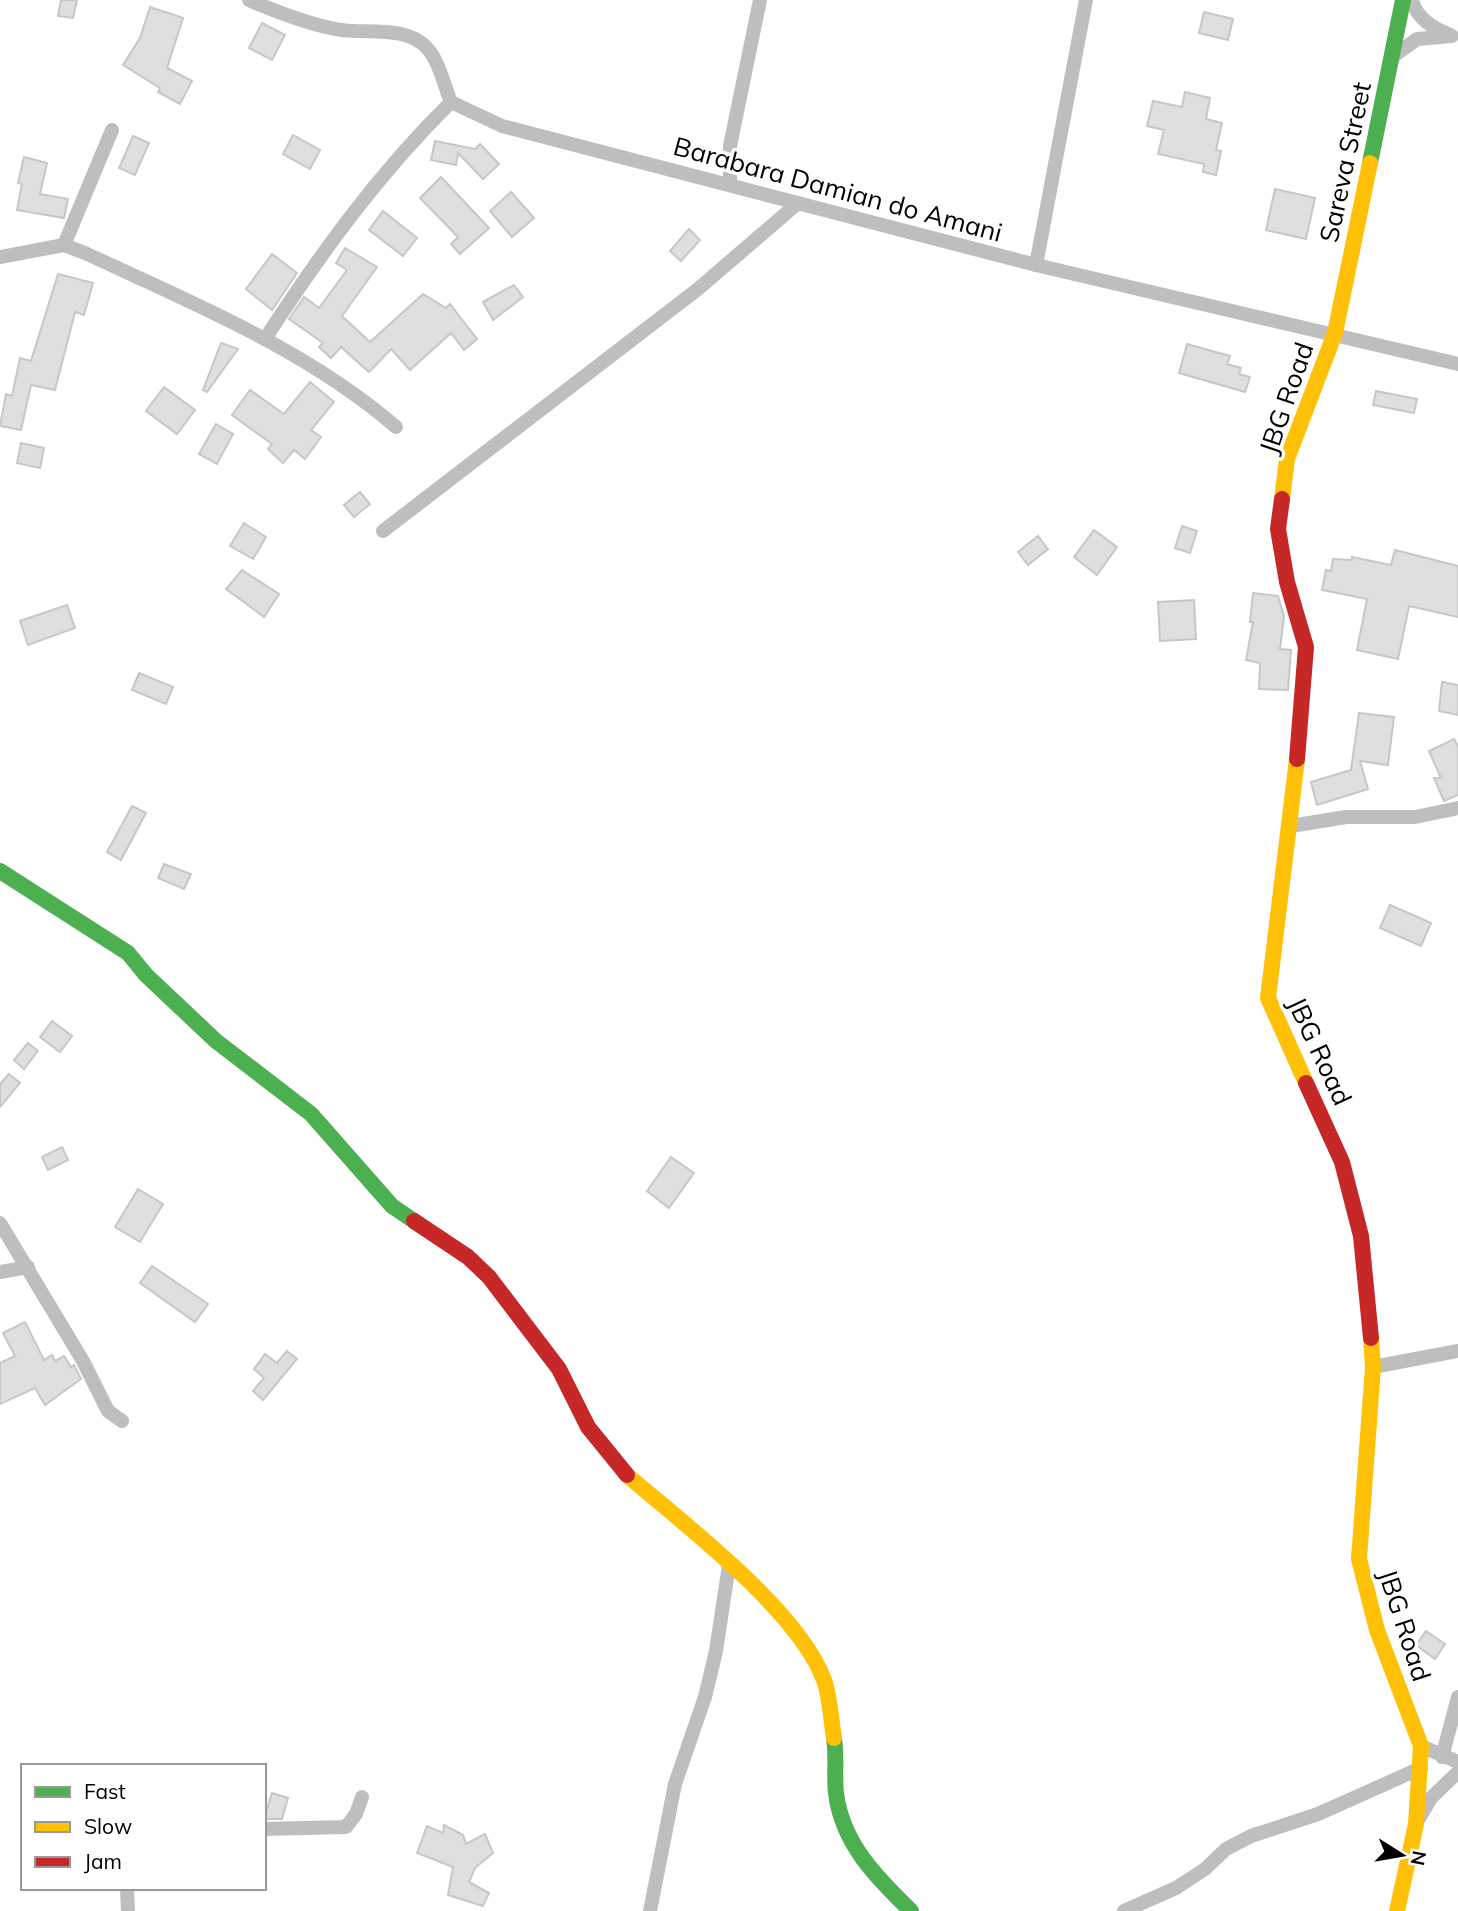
<svg xmlns="http://www.w3.org/2000/svg" width="1458" height="1911" font-family="Mulish,sans-serif">
  <style>
    .building { fill: #dfdfdf; stroke: #c7c7c7; stroke-width: 2 }
    .lines { fill: none; stroke-linecap: round; stroke-linejoin: round }
    .street { stroke: #bebebe; stroke-width: 14 }
    .fast { stroke: #4caf50; stroke-width: 16 }
    .slow { stroke: #ffc107; stroke-width: 16 }
    .jam { stroke: #c62828; stroke-width: 16 }
    .labels { text-anchor: middle; dominant-baseline: central; stroke-width: 7; stroke-linejoin: round; paint-order: stroke }
    .street-label { font-size: 26px; fill: #000; stroke: #fff }
  </style>
  <rect width="100%" height="100%" fill="#fff"/>
  <g class="building">
    <path d="M61,0H77L73,18L58,16Z"/>
    <path d="M150,7L183,18L167,68L192,81L180,104L158,92L160,88L123,65L140,38Z"/>
    <path d="M1204,12L1233,19L1228,40L1199,33Z"/>
    <path d="M262,23L285,35L272,60L249,48Z"/>
    <path d="M1185,92L1210,98L1206,119L1222,123L1216,150L1221,151L1216,175L1203,172L1204,164L1158,154L1164,130L1147,126L1153,101L1182,107Z"/>
    <path d="M293,135L320,150L310,169L283,154Z"/>
    <path d="M133,136L149,143L135,175L119,168Z"/>
    <path d="M435,141L475,149L480,144L499,164L483,179L458,153L456,165L431,160Z"/>
    <path d="M24,157L47,163L40,194L68,199L64,218L17,210L22,184L18,183Z"/>
    <path d="M441,177L489,228L460,254L451,244L458,237L420,198Z"/>
    <path d="M1275,189L1315,198L1306,239L1266,230Z"/>
    <path d="M511,192L534,218L512,237L490,211Z"/>
    <path d="M383,211L417,238L403,256L369,230Z"/>
    <path d="M689,229L700,240L681,261L670,251Z"/>
    <path d="M345,248L377,267L342,316L370,342L423,294L446,308L450,304L477,339L464,350L451,333L410,370L391,349L369,372L341,347L331,358L319,347L323,343L289,319L304,297L319,308L347,270L336,263Z"/>
    <path d="M272,254L297,273L272,310L246,289Z"/>
    <path d="M58,274L93,283L84,315L75,312L55,390L31,385L21,430L0,426L6,394L12,396L20,358L31,361Z"/>
    <path d="M514,285L523,297L493,320L483,302Z"/>
    <path d="M221,343L238,349L207,392L203,390Z"/>
    <path d="M1187,344L1230,356L1227,364L1241,368L1239,374L1250,377L1245,392L1179,373Z"/>
    <path d="M310,382L334,402L311,430L321,437L305,459L294,450L283,463L268,449L272,444L232,415L250,390L284,414Z"/>
    <path d="M164,387L195,410L177,434L146,411Z"/>
    <path d="M1376,391L1417,399L1414,413L1373,405Z"/>
    <path d="M216,424L233,434L217,464L199,454Z"/>
    <path d="M21,443L44,448L40,468L17,463Z"/>
    <path d="M360,492L370,504L354,517L344,505Z"/>
    <path d="M244,523L266,537L253,559L230,546Z"/>
    <path d="M1182,526L1197,531L1190,553L1175,548Z"/>
    <path d="M1094,530L1117,547L1097,575L1074,557Z"/>
    <path d="M1038,536L1048,549L1028,565L1018,552Z"/>
    <path d="M1395,550L1458,566V617L1409,606L1398,659L1357,650L1367,599L1322,590L1326,570L1331,571L1333,559L1352,560V557L1391,565Z"/>
    <path d="M242,570L279,594L264,617L226,589Z"/>
    <path d="M1253,593L1278,596L1284,616L1280,649L1291,650L1288,690L1259,689L1260,663L1246,660L1253,622H1250Z"/>
    <path d="M1194,600L1196,639L1160,641L1158,602Z"/>
    <path d="M67,605L75,628L28,645L20,621Z"/>
    <path d="M139,673L173,687L166,704L132,690Z"/>
    <path d="M1442,682L1458,685V715L1439,711Z"/>
    <path d="M1359,713L1394,717L1388,765L1360,761L1368,789L1317,805L1311,782L1351,770Z"/>
    <path d="M1454,739L1458,747V795L1444,801L1434,778H1441L1429,751Z"/>
    <path d="M132,806L146,813L121,860L107,852Z"/>
    <path d="M164,864L191,874L184,889L158,878Z"/>
    <path d="M1390,905L1431,923L1421,946L1380,928Z"/>
    <path d="M52,1021L72,1036L60,1052L40,1037Z"/>
    <path d="M28,1043L38,1051L24,1069L14,1060Z"/>
    <path d="M9,1074L20,1083L0,1107V1084Z"/>
    <path d="M62,1147L68,1160L48,1170L42,1157Z"/>
    <path d="M671,1157L694,1173L669,1208L647,1191Z"/>
    <path d="M138,1189L163,1204L140,1242L115,1227Z"/>
    <path d="M152,1266L208,1304L195,1322L140,1283Z"/>
    <path d="M25,1322L44,1360L52,1355L55,1361L64,1356L71,1367L74,1365L81,1379L45,1405L35,1388L0,1404V1363L15,1356L3,1333Z"/>
    <path d="M287,1351L297,1359L263,1400L253,1391L264,1378L254,1369L265,1354L277,1363Z"/>
    <path d="M1426,1631L1445,1644L1435,1659L1416,1645Z"/>
    <path d="M272,1793L288,1798L282,1819H264Z"/>
    <path d="M444,1825L463,1835L466,1844L485,1834L493,1853L475,1868L469,1882L489,1893L483,1906L448,1895L453,1867L417,1853L427,1826L443,1833Z"/>
  </g>
  <g class="lines">
    <g class="street">
      <path d="M249,0C277,12 305,23 335,29C364,35 405,24 427,48C439,61 444,85 451,102L502,126L1036,265L1458,364"/>
      <path d="M1412,0C1417,19 1433,28 1450,35"/>
      <path d="M1392,57L1417,39L1452,36"/>
      <path d="M730,184V146L760,0"/>
      <path d="M64,245L112,130"/>
      <path d="M0,257L64,245L85,253C192,303 306,349 396,427"/>
      <path d="M1036,265L1086,0"/>
      <path d="M265,339C320,254 379,173 451,102"/>
      <path d="M383,531L698,289L798,203"/>
      <path d="M1291,826L1346,817H1415L1458,808"/>
      <path d="M0,1223L83,1361L108,1411L122,1421"/>
      <path d="M0,1272L28,1267"/>
      <path d="M1373,1367L1458,1351"/>
      <path d="M1421,1746L1458,1762"/>
      <path d="M1442,1757L1458,1697"/>
      <path d="M1417,1822L1431,1798L1458,1772"/>
      <path d="M264,1829L346,1827L356,1814L362,1797"/>
      <path d="M127,1888L128,1911"/>
      <path d="M650,1911L675,1784L705,1697L716,1651L729,1565"/>
      <path d="M1124,1911L1176,1888L1205,1869L1226,1849L1251,1836L1318,1814L1421,1768"/>
    </g>
    <g class="fast">
      <path d="M1370,163L1403,0"/>
      <path d="M0,871L128,953L146,975L216,1041L311,1114L392,1206L414,1221"/>
      <path d="M834,1738C837,1756 834,1775 836,1793C842,1843 876,1877 911,1911"/>
    </g>
    <g class="slow">
      <path d="M1282,499L1287,459L1335,333L1370,163"/>
      <path d="M1297,759L1268,998L1306,1083"/>
      <path d="M1371,1338L1373,1367L1359,1559L1377,1630L1421,1746L1416,1824L1397,1911"/>
      <path d="M627,1475C685,1525 798,1610 824,1680C830,1697 831,1720 834,1738"/>
    </g>
    <g class="jam">
      <path d="M1282,499L1278,529L1287,582L1306,647L1297,759"/>
      <path d="M1306,1083L1342,1162L1361,1236L1371,1338"/>
      <path d="M414,1221L468,1257L489,1277L559,1369L588,1427L627,1475"/>
    </g>
  </g>
  <g class="labels">
    <g class="street-label">
      <text transform="translate(1345 162) rotate(-78)">Sareva Street</text>
      <text transform="translate(838 189) rotate(15)">Barabara Damian do Amani</text>
      <text transform="translate(1286 398) rotate(-71)">JBG Road</text>
      <text transform="translate(1320 1051) rotate(65)">JBG Road</text>
      <text transform="translate(1405 1625) rotate(72)">JBG Road</text>
    </g>
  </g>
  <rect x="21" y="1764" width="245" height="126" fill="#ffffff" stroke="#999999" stroke-width="2"/>
  <rect x="35" y="1787" width="35" height="10" fill="#4caf50" stroke="#999999" stroke-width="2"/>
  <text x="84" y="1799" font-size="21" fill="#000000">Fast</text>
  <rect x="35" y="1822" width="35" height="10" fill="#ffc107" stroke="#999999" stroke-width="2"/>
  <text x="84" y="1834" font-size="21" fill="#000000">Slow</text>
  <rect x="35" y="1857" width="35" height="10" fill="#c62828" stroke="#999999" stroke-width="2"/>
  <text x="84" y="1869" font-size="21" fill="#000000">Jam</text>
  <g transform="translate(1402 1855) rotate(101)" stroke="#ffffff" stroke-width="5" paint-order="stroke">
  <path d="M0-5L12 26L0 18L-12 26Z" fill="#000000"/>
  <text y="-10" font-size="19" font-weight="bold" text-anchor="middle" fill="#000000">N</text>
  </g>
</svg>
